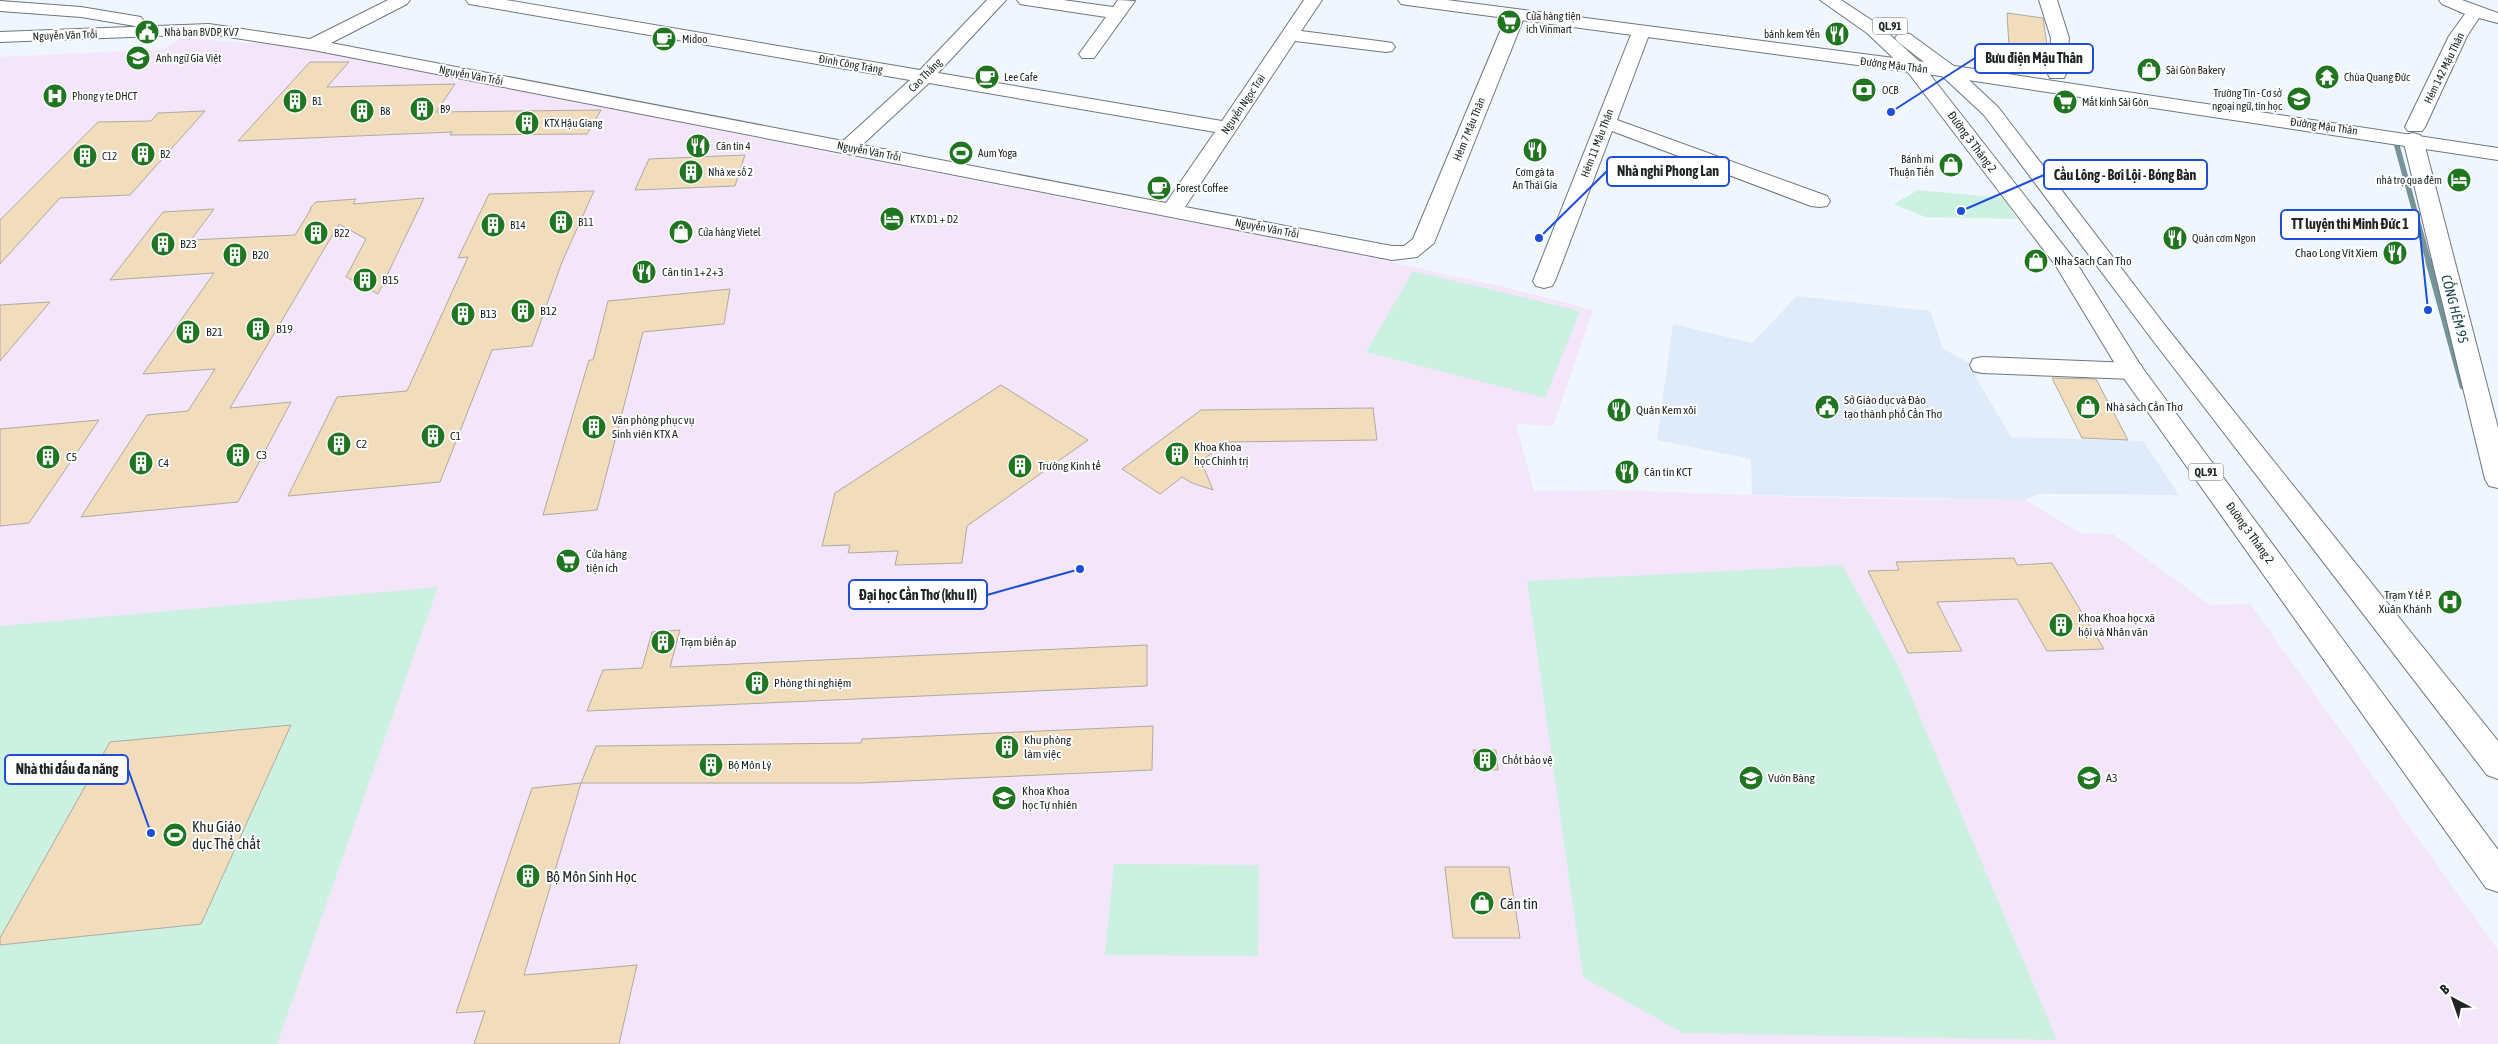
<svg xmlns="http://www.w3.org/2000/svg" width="2498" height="1044" font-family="'Asap Condensed',sans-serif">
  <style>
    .built { fill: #dfebfb }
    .education { fill: #f3e6fa }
    .green { fill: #cdf1e0 }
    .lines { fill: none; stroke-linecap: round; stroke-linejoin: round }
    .stream-far1 { stroke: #74949a; stroke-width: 5.5 }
    .stream { stroke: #74949a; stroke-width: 7 }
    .building { fill: #f1dcbc; stroke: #b0aaa1 }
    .minor-casing { stroke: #6f767e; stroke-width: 2 }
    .major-casing { stroke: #6f767e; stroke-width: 2 }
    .highway-casing { stroke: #6f767e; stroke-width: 2 }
    .minor { fill: #fff; fill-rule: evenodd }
    .major { fill: #fff; fill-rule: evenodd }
    .highway { fill: #fff; fill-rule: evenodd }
    .labels { text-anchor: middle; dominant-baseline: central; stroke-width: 4; stroke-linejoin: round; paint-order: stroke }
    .far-poi-label { font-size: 11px; fill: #212427; stroke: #fff; text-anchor: start }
    .shield { fill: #fff; stroke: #646668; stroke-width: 1 }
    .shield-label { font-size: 11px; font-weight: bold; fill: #212427 }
    .far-street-label { font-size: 11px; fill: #212427; stroke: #fff }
    .street-label { font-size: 12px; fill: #212427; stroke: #fff }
    .poi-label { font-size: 12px; fill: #212427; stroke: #fff; text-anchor: start }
    .water-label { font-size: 14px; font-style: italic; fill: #173f47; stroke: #fff }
    .near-poi-label { font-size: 15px; fill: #212427; stroke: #fff; text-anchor: start }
    .leader { fill: none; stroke: #1d4ed8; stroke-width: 2 }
    .callout-dot { fill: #1d4ed8; stroke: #fff; stroke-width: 2 }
    .callout { fill: #fff; stroke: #1d4ed8; stroke-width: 2 }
    .callout-label { font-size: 14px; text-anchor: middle; font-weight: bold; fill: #212427 }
  </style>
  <rect width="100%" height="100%" fill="#f0f6fe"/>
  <path class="built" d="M1797,296L1930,311L1943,349L1985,371L1975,376L2011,437L2143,441L2179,495L2039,494L2025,500L1752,495L1751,459L1657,440L1673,324L1752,343Z"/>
  <path class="education" d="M180,38L291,46L327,51L845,156L1330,249L1501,286L1593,310L1553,426L1516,424L1534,491L1616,490L1826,498L2025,500L2081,533L2113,534L2210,605L2250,604L2498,950V1044H0V57L164,49Z"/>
  <g class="green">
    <path d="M1918,190L2004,198L2017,219L1925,217L1894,204Z"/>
    <path d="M1413,271L1580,311L1545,398L1366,352Z"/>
    <path d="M1842,565L1897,663L2057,1040L1683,1033L1583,977L1527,581Z"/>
    <path d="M438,587L277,1044H0V626Z"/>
    <path d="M1114,864L1259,865L1258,956L1105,955Z"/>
  </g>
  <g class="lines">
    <path class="stream-far1" d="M2397,146L2429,263"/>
    <path class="stream" d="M2429,262L2463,386"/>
  </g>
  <g class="building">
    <path d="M2007,13L2043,18L2048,51L2009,46Z"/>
    <path d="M310,62H349L327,87L455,84L436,112L601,110L587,134L450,135L452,132L238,141Z"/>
    <path d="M205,111L130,195L60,198L0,264V220L98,122L151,121L158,113Z"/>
    <path d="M745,155L735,186L635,190L649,159Z"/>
    <path d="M594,191L562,262L532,346L492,350L440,482L288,496L337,397L407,391L468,257L458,258L489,194Z"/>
    <path d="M424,198L378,294L346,277L366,239L339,224L230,408L291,402L238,502L81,517L147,415L188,411L215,369L143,374L214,273L110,280L163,212L214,209L191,240L295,235L311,209L310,208L316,202L356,199L353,204Z"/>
    <path d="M730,289L724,324L643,332L597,510L543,515L589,360H593L608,301Z"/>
    <path d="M50,302L0,361V305Z"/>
    <path d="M2052,378L2096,379L2128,440L2082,438Z"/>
    <path d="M1001,385L1088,440L967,526L962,563L895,565L898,551L848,553L850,545L822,546L835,493Z"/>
    <path d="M1373,408L1377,440L1227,442L1201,461L1213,490L1192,483L1182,477L1160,494L1122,469L1201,410Z"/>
    <path d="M99,420L29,523L0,526V429Z"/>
    <path d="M2014,558L2017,565L2052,563L2104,649L2047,651L2017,599L1937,602L1962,651L1908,653L1868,571L1899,570L1896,562Z"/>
    <path d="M680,630L670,667L1147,645V686L587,711L603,670L642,668L652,632Z"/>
    <path d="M291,725L201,924L0,945V938L110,742Z"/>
    <path d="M1153,726L1152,770L862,783H581L596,746L861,743L862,739Z"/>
    <path d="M1473,750H1496L1498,770L1475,769Z"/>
    <path d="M581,783L524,975L637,965L619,1044H474L485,1011L456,1013L532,788Z"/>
    <path d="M1445,867H1509L1520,938H1453Z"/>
  </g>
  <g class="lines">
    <defs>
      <g id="minor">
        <path d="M388,0H410L407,4L331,43L843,141L910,80L475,5L469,4L466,0H506L920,70L987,0H1006L938,73L1222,121L1304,0H1322L1301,31L1386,42L1392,43L1395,47L1392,51L1386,52L1295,41L1185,207L1392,246H1404L1413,239L1507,15L1510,11H1522L1525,15L1434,243L1417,257L1392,260L313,50L209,34L0,42V32L209,24L310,39ZM929,83L1215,132L1166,203L862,145Z"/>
        <path d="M1017,0H1063L1113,7L1118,0L1135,1L1094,58H1082L1079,54L1106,17L1026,5L1020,4Z"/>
        <path d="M2039,0H2057L2069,38L2066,74L2064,78H2050L2048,74L2051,38Z"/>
        <path d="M2439,0H2462L2498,13V23L2479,18L2467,36L2425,127L2422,131H2408L2405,127L2449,36L2465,14L2442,4Z"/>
        <path d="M0,1L81,7L141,17L144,21L141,25L135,26L81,17L0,11Z"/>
        <path d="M1641,27L1647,28L1650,32L1617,120L1827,196L1830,201L1827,206L1819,207L1811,206L1612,131L1555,281L1552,286L1544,288L1536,286L1533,281L1632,32L1635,28Z"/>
        <path d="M2413,133L2420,135L2423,139L2498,428V488L2489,486L2485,479L2403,139L2406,135Z"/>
        <path d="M1982,357L2132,363L2141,365L2144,371L2141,377L2132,379L1982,373L1973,371L1970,365L1973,359Z"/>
      </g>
      <path id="major" d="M1398,0H1447L1948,65L2498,148V160L1948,77L1407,5L1401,4Z"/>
      <g id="highway">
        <path d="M1820,0H1841L1879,25L1921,63L2074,259L2141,366L2498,850V892L2486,888L2123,377L2056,266L1907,71L1867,33Z"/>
        <path d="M1904,33L1910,34L1955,67L1998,107L2167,328L2498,741V779L2487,775L2151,338L1984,115L1941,75L1898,42L1895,38L1898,34Z"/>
      </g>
    </defs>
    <use href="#minor" class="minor-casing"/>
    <use href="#major" class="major-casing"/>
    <use href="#highway" class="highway-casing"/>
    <use href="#minor" class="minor"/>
    <use href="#major" class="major"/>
    <use href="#highway" class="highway"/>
  </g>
  <defs>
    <symbol id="supermarket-disc" viewBox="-11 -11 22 22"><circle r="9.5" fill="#207520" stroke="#fff"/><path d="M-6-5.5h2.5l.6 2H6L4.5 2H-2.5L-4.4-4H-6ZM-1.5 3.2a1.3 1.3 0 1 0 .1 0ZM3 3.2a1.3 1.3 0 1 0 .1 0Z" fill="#fff"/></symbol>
    <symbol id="civic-disc" viewBox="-11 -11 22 22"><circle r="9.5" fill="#207520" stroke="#fff"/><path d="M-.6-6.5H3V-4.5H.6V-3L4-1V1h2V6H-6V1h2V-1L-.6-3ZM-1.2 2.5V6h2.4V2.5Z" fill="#fff"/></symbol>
    <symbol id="restaurant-disc" viewBox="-11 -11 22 22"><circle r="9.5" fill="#207520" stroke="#fff"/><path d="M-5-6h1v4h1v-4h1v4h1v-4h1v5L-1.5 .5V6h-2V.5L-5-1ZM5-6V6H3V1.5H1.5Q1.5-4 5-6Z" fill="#fff"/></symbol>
    <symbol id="cafe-disc" viewBox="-11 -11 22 22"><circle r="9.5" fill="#207520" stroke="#fff"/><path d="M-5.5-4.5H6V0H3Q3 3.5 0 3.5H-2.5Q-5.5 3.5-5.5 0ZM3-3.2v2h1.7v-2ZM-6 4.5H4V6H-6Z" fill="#fff"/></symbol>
    <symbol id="school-disc" viewBox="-11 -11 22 22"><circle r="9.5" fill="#207520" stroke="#fff"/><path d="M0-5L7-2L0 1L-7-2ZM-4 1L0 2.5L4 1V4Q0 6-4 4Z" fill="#fff"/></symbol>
    <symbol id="shop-disc" viewBox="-11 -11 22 22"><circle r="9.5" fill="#207520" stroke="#fff"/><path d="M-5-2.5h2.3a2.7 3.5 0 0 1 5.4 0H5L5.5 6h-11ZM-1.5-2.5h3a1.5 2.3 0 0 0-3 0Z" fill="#fff"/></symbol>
    <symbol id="temple-disc" viewBox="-11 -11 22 22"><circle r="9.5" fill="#207520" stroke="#fff"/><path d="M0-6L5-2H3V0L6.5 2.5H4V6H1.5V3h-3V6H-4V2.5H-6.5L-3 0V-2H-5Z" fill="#fff"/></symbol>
    <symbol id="bank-disc" viewBox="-11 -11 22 22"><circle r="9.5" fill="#207520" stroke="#fff"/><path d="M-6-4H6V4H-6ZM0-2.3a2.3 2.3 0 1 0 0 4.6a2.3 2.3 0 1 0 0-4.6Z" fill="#fff"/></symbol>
    <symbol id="hospital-disc" viewBox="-11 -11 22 22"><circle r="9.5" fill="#207520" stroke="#fff"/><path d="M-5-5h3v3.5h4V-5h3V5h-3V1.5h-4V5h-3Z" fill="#fff"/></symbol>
    <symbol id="building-disc" viewBox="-11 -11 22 22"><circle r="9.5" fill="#207520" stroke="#fff"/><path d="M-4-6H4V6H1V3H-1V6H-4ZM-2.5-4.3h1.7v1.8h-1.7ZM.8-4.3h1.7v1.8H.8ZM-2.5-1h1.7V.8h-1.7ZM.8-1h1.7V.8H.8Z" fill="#fff"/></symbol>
    <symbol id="stadium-disc" viewBox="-11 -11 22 22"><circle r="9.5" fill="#207520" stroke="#fff"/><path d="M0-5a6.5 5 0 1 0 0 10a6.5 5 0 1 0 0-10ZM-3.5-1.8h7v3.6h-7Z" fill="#fff"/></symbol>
    <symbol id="hotel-disc" viewBox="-11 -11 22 22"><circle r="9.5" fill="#207520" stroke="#fff"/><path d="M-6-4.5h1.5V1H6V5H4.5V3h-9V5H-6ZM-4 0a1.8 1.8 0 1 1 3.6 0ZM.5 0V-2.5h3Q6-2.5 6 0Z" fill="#fff"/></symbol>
  </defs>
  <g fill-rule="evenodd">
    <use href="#supermarket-disc" x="1495" y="8" width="28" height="28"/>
    <use href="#civic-disc" x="133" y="18" width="28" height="28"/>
    <use href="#restaurant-disc" x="1823" y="20" width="28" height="28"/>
    <use href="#cafe-disc" x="650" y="25" width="28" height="28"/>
    <use href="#school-disc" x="124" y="44" width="28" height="28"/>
    <use href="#shop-disc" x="2135" y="56" width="28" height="28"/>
    <use href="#cafe-disc" x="973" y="63" width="28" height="28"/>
    <use href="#temple-disc" x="2313" y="63" width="28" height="28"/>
    <use href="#bank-disc" x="1850" y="76" width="28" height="28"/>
    <use href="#hospital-disc" x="41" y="82" width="28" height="28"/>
    <use href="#school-disc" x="2285" y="85" width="28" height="28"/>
    <use href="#building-disc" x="281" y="87" width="28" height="28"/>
    <use href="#supermarket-disc" x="2051" y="88" width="28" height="28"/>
    <use href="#building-disc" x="408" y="95" width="28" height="28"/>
    <use href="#building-disc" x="348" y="97" width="28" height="28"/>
    <use href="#building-disc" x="513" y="109" width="28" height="28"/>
    <use href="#restaurant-disc" x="684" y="132" width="28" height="28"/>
    <use href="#restaurant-disc" x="1521" y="136" width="28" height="28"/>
    <use href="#stadium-disc" x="947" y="139" width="28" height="28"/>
    <use href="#building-disc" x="129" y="140" width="28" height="28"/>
    <use href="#building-disc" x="71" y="142" width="28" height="28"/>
    <use href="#shop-disc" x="1937" y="151" width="28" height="28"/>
    <use href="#building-disc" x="677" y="158" width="28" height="28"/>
    <use href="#hotel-disc" x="2445" y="166" width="28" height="28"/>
    <use href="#cafe-disc" x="1145" y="174" width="28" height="28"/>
    <use href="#hotel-disc" x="878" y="205" width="28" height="28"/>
    <use href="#building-disc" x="547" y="208" width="28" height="28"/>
    <use href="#building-disc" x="479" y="211" width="28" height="28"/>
    <use href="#shop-disc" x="667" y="218" width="28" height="28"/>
    <use href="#building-disc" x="302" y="219" width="28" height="28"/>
    <use href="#restaurant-disc" x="2161" y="224" width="28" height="28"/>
    <use href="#building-disc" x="149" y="230" width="28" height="28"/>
    <use href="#restaurant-disc" x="2381" y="239" width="28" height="28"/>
    <use href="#building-disc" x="221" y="241" width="28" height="28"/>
    <use href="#shop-disc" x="2022" y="247" width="28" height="28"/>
    <use href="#restaurant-disc" x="630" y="258" width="28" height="28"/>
    <use href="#building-disc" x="351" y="266" width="28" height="28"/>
    <use href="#building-disc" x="509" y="297" width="28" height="28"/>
    <use href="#building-disc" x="449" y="300" width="28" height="28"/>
    <use href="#building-disc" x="244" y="315" width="28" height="28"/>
    <use href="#building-disc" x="174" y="318" width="28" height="28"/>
    <use href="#civic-disc" x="1813" y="393" width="28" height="28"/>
    <use href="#shop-disc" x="2074" y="393" width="28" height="28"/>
    <use href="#restaurant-disc" x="1605" y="396" width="28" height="28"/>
    <use href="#building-disc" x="580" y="413" width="28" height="28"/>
    <use href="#building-disc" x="419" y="422" width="28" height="28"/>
    <use href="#building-disc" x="325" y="430" width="28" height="28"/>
    <use href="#building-disc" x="1163" y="440" width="28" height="28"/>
    <use href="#building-disc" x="224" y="441" width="28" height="28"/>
    <use href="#building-disc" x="34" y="443" width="28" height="28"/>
    <use href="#building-disc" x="127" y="449" width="28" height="28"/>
    <use href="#building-disc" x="1006" y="452" width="28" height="28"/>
    <use href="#restaurant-disc" x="1613" y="458" width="28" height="28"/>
    <use href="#supermarket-disc" x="554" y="547" width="28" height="28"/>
    <use href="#hospital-disc" x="2436" y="588" width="28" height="28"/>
    <use href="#building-disc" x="2047" y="611" width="28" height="28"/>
    <use href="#building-disc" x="649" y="628" width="28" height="28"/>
    <use href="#building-disc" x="743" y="669" width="28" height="28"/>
    <use href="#building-disc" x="993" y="733" width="28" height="28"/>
    <use href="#building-disc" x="1471" y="746" width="28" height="28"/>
    <use href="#building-disc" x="697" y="751" width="28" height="28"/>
    <use href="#school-disc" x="1737" y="764" width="28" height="28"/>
    <use href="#school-disc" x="2075" y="764" width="28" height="28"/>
    <use href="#school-disc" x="990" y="784" width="28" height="28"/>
    <use href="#stadium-disc" x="161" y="821" width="28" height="28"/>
    <use href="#building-disc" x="514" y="862" width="28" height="28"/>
    <use href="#shop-disc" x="1468" y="889" width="28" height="28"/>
  </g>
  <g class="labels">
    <g class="far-poi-label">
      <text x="1526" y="16">Cửa hàng tiện<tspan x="1526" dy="13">ích Vinmart</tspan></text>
      <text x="164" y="32">Nhà ban BVDP KV7</text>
      <text x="1820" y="34" text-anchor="end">bánh kem Yến</text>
      <text x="682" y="39">Midoo</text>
      <text x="156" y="58">Anh ngữ Gia Việt</text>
      <text x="2166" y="70">Sài Gòn Bakery</text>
      <text x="1004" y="77">Lee Cafe</text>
      <text x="2344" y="77">Chùa Quang Đức</text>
      <text x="1882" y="90">OCB</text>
      <text x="2282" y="93" text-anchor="end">Trường Tín - Cơ sở<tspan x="2282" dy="13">ngoại ngữ, tin học</tspan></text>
      <text x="72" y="96">Phong y te DHCT</text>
      <text x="312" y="101">B1</text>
      <text x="2082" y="102">Mắt kính Sài Gòn</text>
      <text x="440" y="109">B9</text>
      <text x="380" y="111">B8</text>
      <text x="544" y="123">KTX Hậu Giang</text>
      <text x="716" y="146">Căn tin 4</text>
      <text x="978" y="153">Aum Yoga</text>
      <text x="160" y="154">B2</text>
      <text x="102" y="156">C12</text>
      <text x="1934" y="159" text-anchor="end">Bánh mì<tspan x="1934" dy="13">Thuận Tiến</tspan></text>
      <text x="708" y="172">Nhà xe số 2</text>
      <text x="1535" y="172" text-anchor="middle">Cơm gà ta<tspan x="1535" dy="13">An Thái Gia</tspan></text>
      <text x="2442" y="180" text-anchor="end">nhà trọ qua đêm</text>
      <text x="1176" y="188">Forest Coffee</text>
      <text x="910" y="219">KTX D1 + D2</text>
      <text x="578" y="222">B11</text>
      <text x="510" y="225">B14</text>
      <text x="698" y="232">Cửa hàng Vietel</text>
      <text x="334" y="233">B22</text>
      <text x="2192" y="238">Quán cơm Ngon</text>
    </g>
    <g class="shield">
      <rect x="1872.5" y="17.5" width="35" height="17" rx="4"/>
      <rect x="2188.5" y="463.5" width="35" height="17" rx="4"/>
    </g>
    <g class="shield-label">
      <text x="1890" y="26">QL.91</text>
      <text x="2206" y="472">QL.91</text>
    </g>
    <g class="far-street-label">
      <text transform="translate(65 35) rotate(-2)">Nguyễn Văn Trỗi</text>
      <text transform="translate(851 64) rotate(10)">Đinh Công Tráng</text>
      <text transform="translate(1894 65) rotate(7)">Đường Mậu Thân</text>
      <text transform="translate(2444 68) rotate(-64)">Hẻm 142 Mậu Thân</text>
      <text transform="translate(471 75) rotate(11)">Nguyễn Văn Trỗi</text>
      <text transform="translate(925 75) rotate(-45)">Cao Thắng</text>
      <text transform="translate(1243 104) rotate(-56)">Nguyễn Ngọc Trai</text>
      <text transform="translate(2324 126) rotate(8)">Đường Mậu Thân</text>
      <text transform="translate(1469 129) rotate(-68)">Hẻm 7 Mậu Thân</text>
      <text transform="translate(1597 143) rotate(-69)">Hẻm 11 Mậu Thân</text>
      <text transform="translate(869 151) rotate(11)">Nguyễn Văn Trỗi</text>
      <text transform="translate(1267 228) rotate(11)">Nguyễn Văn Trỗi</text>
    </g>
    <g class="street-label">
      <text transform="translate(1972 142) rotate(53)">Đường 3 Tháng 2</text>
      <text transform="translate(2250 533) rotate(54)">Đường 3 Tháng 2</text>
    </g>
    <g class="poi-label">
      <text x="180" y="244">B23</text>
      <text x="2378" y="253" text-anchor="end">Chao Long Vit Xiem</text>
      <text x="252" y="255">B20</text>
      <text x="2054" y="261">Nha Sach Can Tho</text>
      <text x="662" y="272">Căn tin 1+2+3</text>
      <text x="382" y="280">B15</text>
      <text x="540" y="311">B12</text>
      <text x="480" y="314">B13</text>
      <text x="276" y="329">B19</text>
      <text x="206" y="332">B21</text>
      <text x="1844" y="400">Sở Giáo dục và Đào<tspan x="1844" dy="14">tạo thành phố Cần Thơ</tspan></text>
      <text x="2106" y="407">Nhà sách Cần Thơ</text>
      <text x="1636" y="410">Quán Kem xôi</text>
      <text x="612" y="420">Văn phòng phục vụ<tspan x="612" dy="14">Sinh viên KTX A</tspan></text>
      <text x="450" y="436">C1</text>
      <text x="356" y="444">C2</text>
      <text x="1194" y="447">Khoa Khoa<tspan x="1194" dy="14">học Chính trị</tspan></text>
      <text x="256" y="455">C3</text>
      <text x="66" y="457">C5</text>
      <text x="158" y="463">C4</text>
      <text x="1038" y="466">Trường Kinh tế</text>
      <text x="1644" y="472">Căn tin KCT</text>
      <text x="586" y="554">Cửa hàng<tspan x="586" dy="14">tiện ích</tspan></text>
      <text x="2432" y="595" text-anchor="end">Trạm Y tế P.<tspan x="2432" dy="14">Xuân Khánh</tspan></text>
      <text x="2078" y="618">Khoa Khoa học xã<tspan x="2078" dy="14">hội và Nhân văn</tspan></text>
      <text x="680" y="642">Trạm biến áp</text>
      <text x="774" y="683">Phòng thí nghiệm</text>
      <text x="1024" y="740">Khu phòng<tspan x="1024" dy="14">làm việc</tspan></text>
      <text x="1502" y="760">Chốt bảo vệ</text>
      <text x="728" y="765">Bộ Môn Lý</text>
      <text x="1768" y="778">Vườn Bàng</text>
      <text x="2106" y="778">A3</text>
      <text x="1022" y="791">Khoa Khoa<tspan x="1022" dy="14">học Tự nhiên</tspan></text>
    </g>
    <g class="water-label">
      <text transform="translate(2455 309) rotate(75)">CỐNG HẺM 95</text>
    </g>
    <g class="near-poi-label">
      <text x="192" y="826">Khu Giáo<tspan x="192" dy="17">dục Thể chất</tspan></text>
      <text x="546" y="876">Bộ Môn Sinh Học</text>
      <text x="1500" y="903">Căn tin</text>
    </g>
  </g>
  <path class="leader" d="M1891 112L1975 58M1539 238L1607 171M1961 211L2044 175M2428 310L2419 224M1080 569L987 595M151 833L128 769"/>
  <g class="callout-dot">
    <circle cx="1891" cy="112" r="5"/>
    <circle cx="1539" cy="238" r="5"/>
    <circle cx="1961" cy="211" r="5"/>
    <circle cx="2428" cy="310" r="5"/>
    <circle cx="1080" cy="569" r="5"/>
    <circle cx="151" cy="833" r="5"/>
  </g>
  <g class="callout">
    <rect x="1975" y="44" width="118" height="29" rx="5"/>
    <rect x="1607" y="157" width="122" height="29" rx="5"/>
    <rect x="2044" y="160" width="163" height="29" rx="5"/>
    <rect x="2281" y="210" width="138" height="29" rx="5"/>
    <rect x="849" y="580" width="138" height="29" rx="5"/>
    <rect x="5" y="755" width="123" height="29" rx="5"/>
  </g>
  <g class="callout-label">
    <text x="2034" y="63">Bưu điện Mậu Thân</text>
    <text x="1668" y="176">Nhà nghỉ Phong Lan</text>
    <text x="2125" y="180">Cầu Lông - Bơi Lội - Bóng Bàn</text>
    <text x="2350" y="229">TT luyện thi Minh Đức 1</text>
    <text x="918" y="600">Đại học Cần Thơ (khu II)</text>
    <text x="67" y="774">Nhà thi đấu đa năng</text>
  </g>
  <g transform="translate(2453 999) rotate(319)" stroke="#ffffff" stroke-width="4" paint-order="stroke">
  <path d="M0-4L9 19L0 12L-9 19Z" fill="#212427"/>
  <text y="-8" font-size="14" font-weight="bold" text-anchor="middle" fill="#212427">B</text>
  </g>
</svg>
